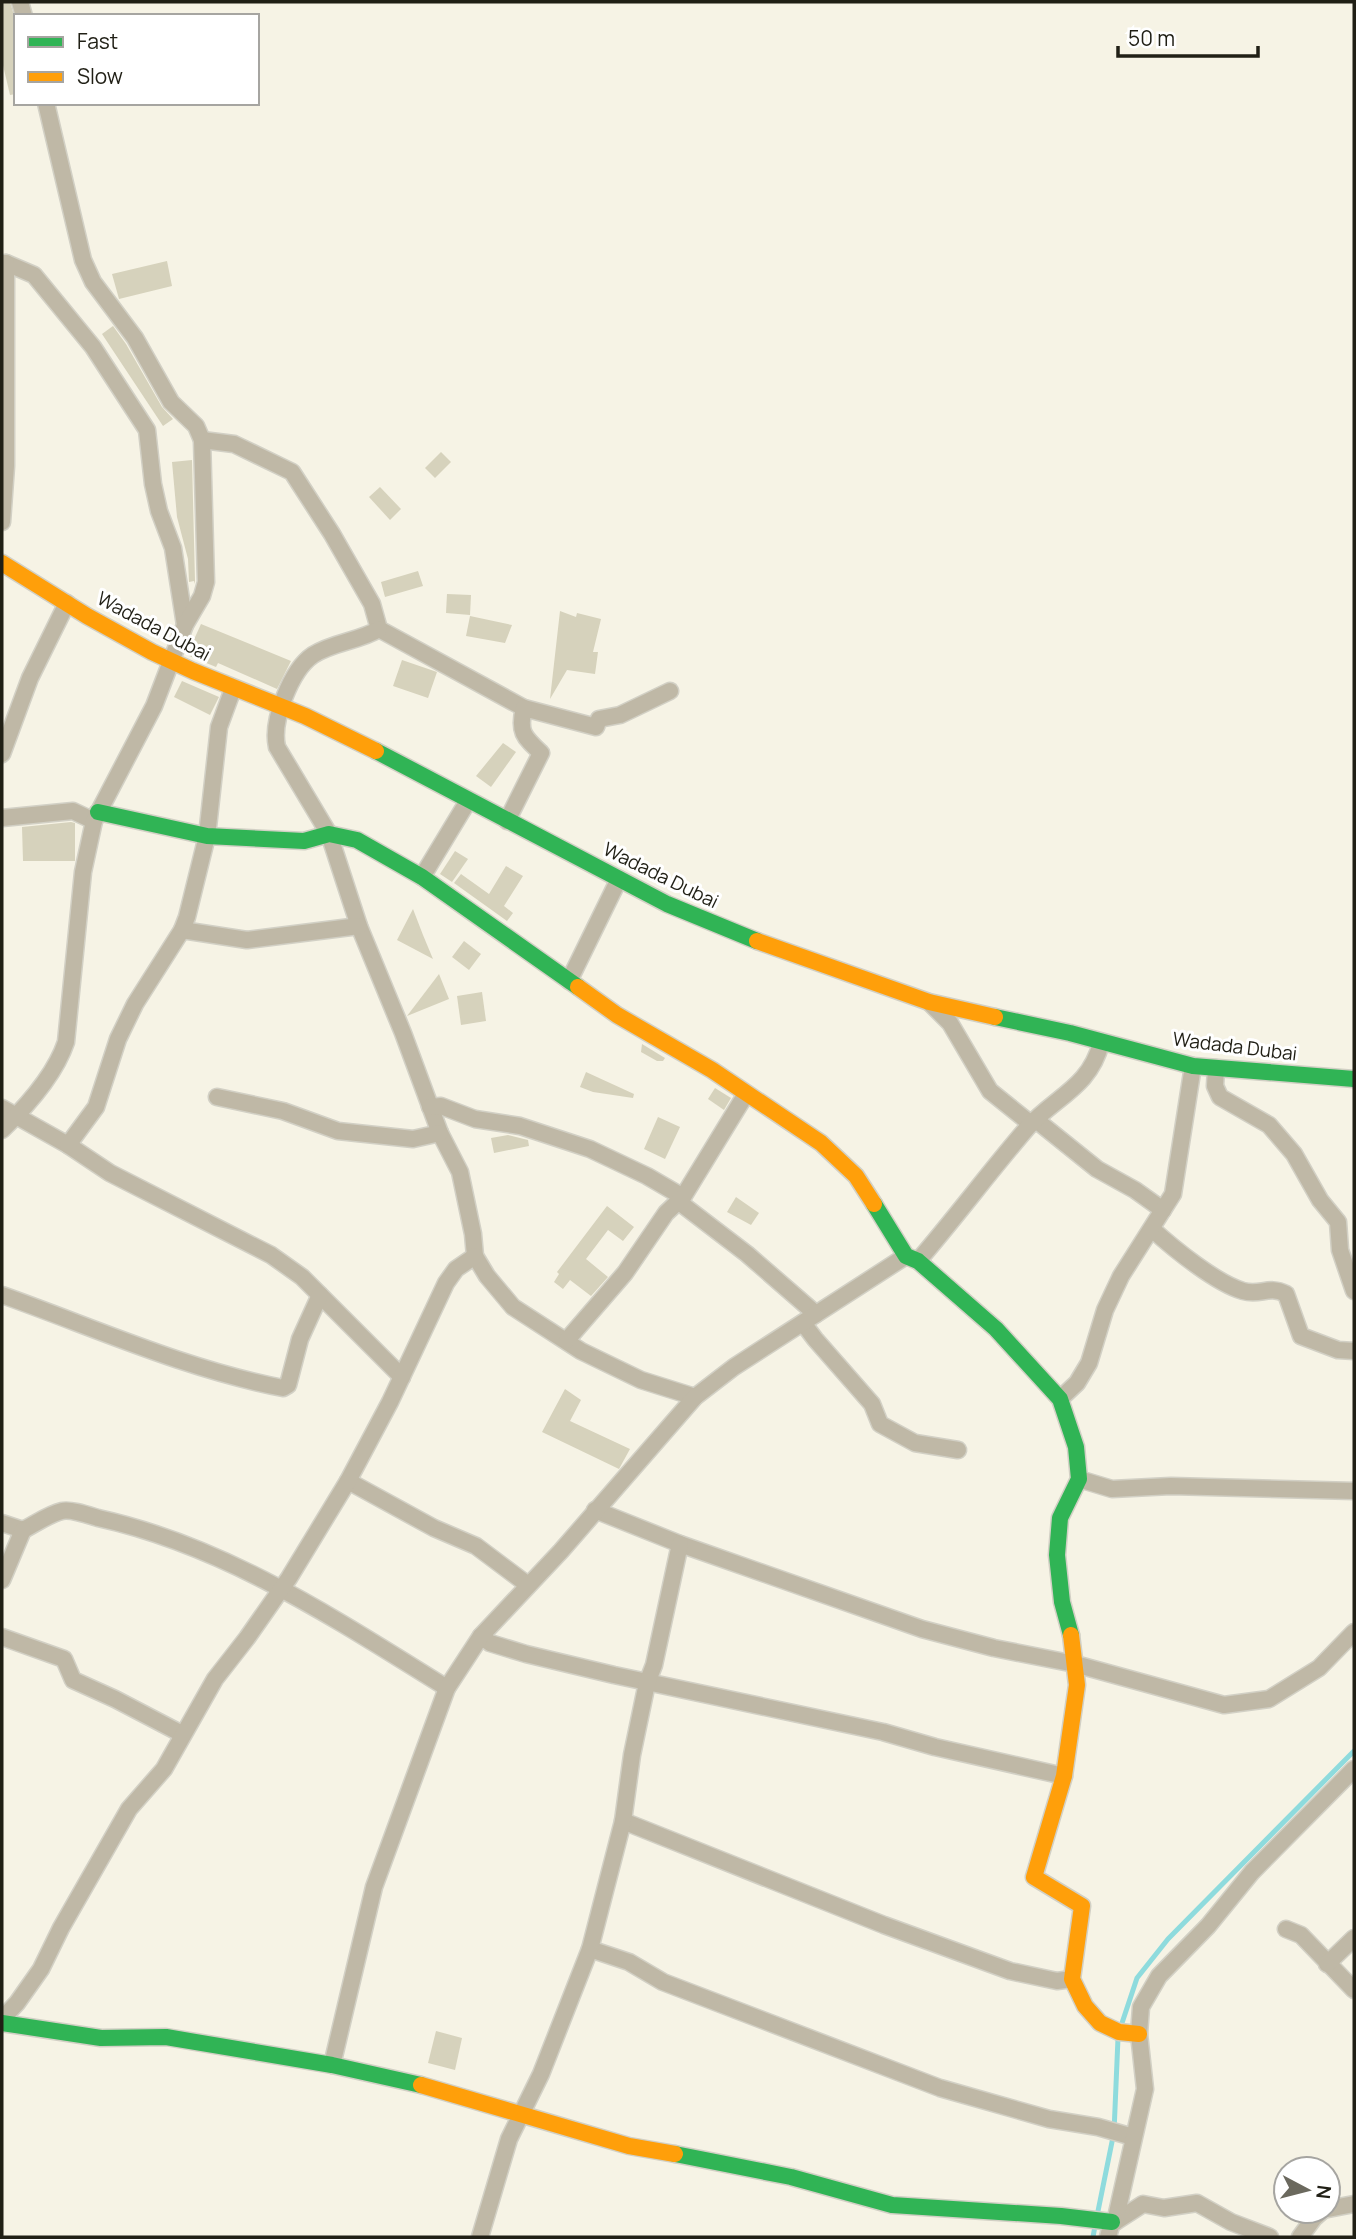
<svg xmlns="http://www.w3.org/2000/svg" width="1356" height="2239" font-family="Manrope,sans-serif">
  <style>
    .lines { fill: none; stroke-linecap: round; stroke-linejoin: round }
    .stream { stroke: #8edbdd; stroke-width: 5 }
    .building { fill: #d6d2bc }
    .street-casing { stroke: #d2d0c5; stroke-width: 19 }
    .fast-casing { stroke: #d2d0c5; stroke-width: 19 }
    .slow-casing { stroke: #d2d0c5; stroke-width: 19 }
    .street { stroke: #bfb8a6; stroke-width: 16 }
    .fast { stroke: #30b455; stroke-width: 16 }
    .slow { stroke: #ff9f0a; stroke-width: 16 }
    .labels { text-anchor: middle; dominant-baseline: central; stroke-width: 6; stroke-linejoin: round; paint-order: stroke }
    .street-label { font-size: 19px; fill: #201f15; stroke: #fff }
  </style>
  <rect width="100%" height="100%" fill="#f6f3e5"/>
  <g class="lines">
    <g class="stream">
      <path d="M1121,2026L1137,1978L1168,1939L1354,1751"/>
      <path d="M1097,2216L1114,2132L1118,2038"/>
      <path d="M1093,2237L1095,2226"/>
    </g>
  </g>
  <g class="building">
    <path d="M2,2H10L16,22V94L10,95L2,61Z"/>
    <path d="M167,261L172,286L119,299L112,274Z"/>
    <path d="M113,326L126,344L162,407L173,419L163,426L102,334Z"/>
    <path d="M441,452L451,462L435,478L425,468Z"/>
    <path d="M192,460L195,581L194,584V581L189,582L188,559L177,517L172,462Z"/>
    <path d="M380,487L401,509L390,520L369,497Z"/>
    <path d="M418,571L423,586L385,597L381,582Z"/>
    <path d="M447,594L471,595L470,615L446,613Z"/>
    <path d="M560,611L576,617L577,613L601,619L593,652H598L595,674L567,670L550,699Z"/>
    <path d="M470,616L512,625L505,643L466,636Z"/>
    <path d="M201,624L291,661L277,689L218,663L216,667L187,655Z"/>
    <path d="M402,660L437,672L428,698L393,686Z"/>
    <path d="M182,681L219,697L210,715L174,697Z"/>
    <path d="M503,743L516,752L491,787L476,776Z"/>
    <path d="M71,822L75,823V861H23L22,827Z"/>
    <path d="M455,851L468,859L452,882L440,874Z"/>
    <path d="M506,866L523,876L504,906L513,913L507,921L454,883L461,874L489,894Z"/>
    <path d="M413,909L423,935L433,959L397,940Z"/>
    <path d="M464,941L481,954L469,970L452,957Z"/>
    <path d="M439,974L449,999L407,1016Z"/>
    <path d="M482,992L486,1021L461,1025L457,996Z"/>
    <path d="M642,1044L665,1058L663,1061H657L641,1052Z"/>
    <path d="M586,1072L634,1094L633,1098L593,1092L580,1087Z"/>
    <path d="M715,1088L731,1098L724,1110L708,1099Z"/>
    <path d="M658,1117L680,1127L665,1159L644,1149Z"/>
    <path d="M508,1135L528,1140L529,1146L494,1153L491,1138Z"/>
    <path d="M736,1197L759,1213L751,1225L727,1212Z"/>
    <path d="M607,1206L634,1227L623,1241L608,1230L586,1259L608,1277L591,1296L570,1280L563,1289L554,1282L559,1274L557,1272Z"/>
    <path d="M565,1389L581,1400L570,1421L630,1449L619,1469L542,1432Z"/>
    <path d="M436,2031L462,2038L455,2070L428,2063Z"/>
  </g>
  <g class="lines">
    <defs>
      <g id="street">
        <path d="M20,2L24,16"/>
        <path d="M2,264L6,263L34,275L93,347L147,430L153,484L159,511L173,548L185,625"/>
        <path d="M202,440L234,444L292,472L332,534L372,604L379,629L524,708L596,727L599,719L620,715L670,691"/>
        <path d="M2,522L6,466V263"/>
        <path d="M379,629C360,641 333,642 313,655C291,670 271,721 277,747L329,834L359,926L403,1033L440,1133L460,1172L473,1234L475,1256L487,1276L513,1307L581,1351L641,1380L695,1397"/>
        <path d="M2,754L30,678L67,603"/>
        <path d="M2,818L73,811L94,821"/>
        <path d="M507,821L541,753C524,737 518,732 524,708"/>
        <path d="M422,877L468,801"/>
        <path d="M182,930L247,940L359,926"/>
        <path d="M569,981L619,879"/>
        <path d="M929,1002L950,1023L990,1091L1031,1124"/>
        <path d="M1216,1068L1215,1086L1220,1097L1269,1125L1294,1154L1320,1200L1338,1222L1340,1250L1354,1291"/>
        <path d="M217,1097L283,1111L338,1131L413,1139L440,1133"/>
        <path d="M430,1107L441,1106L475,1119L520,1126L590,1149L647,1176L683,1197"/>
        <path d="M2,1108L68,1145L110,1173L271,1255L302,1277L402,1377"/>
        <path d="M1036,1120L1097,1169L1135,1190L1163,1210"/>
        <path d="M2,1130C27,1106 55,1075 66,1042L83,872L94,821L154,706L185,625L202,596L206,582L202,440L196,426L171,402L135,338L93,282L83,260L46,103"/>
        <path d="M68,1145L96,1107L118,1039L135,1004L182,930L187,917L207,836L219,727L233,689"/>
        <path d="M679,1202L747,1254L816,1314"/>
        <path d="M1152,1229C1174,1249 1216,1283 1243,1291C1261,1296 1268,1285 1286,1294L1301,1336L1338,1350L1354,1351"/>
        <path d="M918,1261C956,1217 990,1171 1028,1127C1055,1097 1090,1087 1101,1043"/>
        <path d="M2,1295C95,1328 185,1369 283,1388L288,1385L300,1339L320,1295"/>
        <path d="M803,1323L815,1339L872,1404L880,1424L915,1443L958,1450"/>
        <path d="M567,1340L625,1273L666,1213L683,1197L746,1094"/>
        <path d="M1060,1399L1077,1383L1089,1363L1105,1310L1121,1276L1173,1194L1193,1066"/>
        <path d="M1079,1479L1112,1489L1171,1486L1354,1491"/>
        <path d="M348,1481L434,1528L476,1546L528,1585"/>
        <path d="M595,1510L680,1544L922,1629L994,1648L1075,1664L1224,1705L1269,1699L1319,1668L1354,1632"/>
        <path d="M2,1523L23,1530C35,1524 49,1514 62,1511C71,1509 88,1515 98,1518C226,1546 337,1620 447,1688"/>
        <path d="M2,1580L23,1530"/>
        <path d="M481,1636L490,1643L526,1654L614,1675L883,1732L935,1747L1064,1776"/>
        <path d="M2,1637L64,1659L73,1680L115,1699L182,1734"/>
        <path d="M623,1821L884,1925L1010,1971L1057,1981L1072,1979"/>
        <path d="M1286,1929L1301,1935L1354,1990"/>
        <path d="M590,1949L629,1962L663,1982L940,2088L1049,2119L1098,2127L1133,2137"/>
        <path d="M1327,1964L1354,1938"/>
        <path d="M2,2019L17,2003L41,1969L61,1928L129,1809L164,1769L215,1679L247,1638L289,1578L348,1481L390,1402L446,1283L456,1269L475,1256"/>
        <path d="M332,2065L374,1887L447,1688L481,1636L561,1551L695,1397L734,1367L906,1256"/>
        <path d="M1328,2209L1354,2204"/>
        <path d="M1115,2222L1143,2204L1164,2208L1197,2203L1231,2222L1270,2237"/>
        <path d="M480,2237L509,2139L541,2074L590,1949L623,1821L632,1755L647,1683L654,1665L680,1544"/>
        <path d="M1108,2237L1112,2222H1115L1145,2089L1139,2034L1141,2007L1159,1976L1208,1926L1252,1872L1354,1769"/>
        <path d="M1300,2237L1314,2218L1322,2211"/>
      </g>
      <g id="fast">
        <path d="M376,751L667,904L757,941"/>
        <path d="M98,812L207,836L304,841L329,834L357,840L422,877L578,987"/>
        <path d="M995,1017L1070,1033L1193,1066L1354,1079"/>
        <path d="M874,1204L906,1256L918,1261L996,1329L1060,1399L1076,1447L1079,1479L1060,1518L1057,1555L1062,1602L1071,1635"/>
        <path d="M2,2023L101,2038L166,2037L332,2065L421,2085"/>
        <path d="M675,2154L791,2177L892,2205L1061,2216L1112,2222"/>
      </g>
      <g id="slow">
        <path d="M2,563L87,616L152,652L193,671L305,716L376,751"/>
        <path d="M757,941L929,1002L995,1017"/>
        <path d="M578,987L617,1015L712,1070L821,1143L856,1176L874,1204"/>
        <path d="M1071,1635L1077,1685L1064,1776L1034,1877L1082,1906L1072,1979L1085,2006L1100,2023L1119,2032L1139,2034"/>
        <path d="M421,2085L629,2146L675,2154"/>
      </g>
    </defs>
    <use href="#street" class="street-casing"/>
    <use href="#fast" class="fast-casing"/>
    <use href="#slow" class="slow-casing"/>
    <use href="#street" class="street"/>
    <use href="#fast" class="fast"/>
    <use href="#slow" class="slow"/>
  </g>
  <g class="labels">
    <g class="street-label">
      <text transform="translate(154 626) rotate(28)">Wadada Dubai</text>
      <text transform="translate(661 875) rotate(26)">Wadada Dubai</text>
      <text transform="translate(1235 1046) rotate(7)">Wadada Dubai</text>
    </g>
  </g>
  <rect width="1356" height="2239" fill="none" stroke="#201f15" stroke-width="7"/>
  <rect x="14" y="14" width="245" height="91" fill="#ffffff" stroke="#a6a5a1" stroke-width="2"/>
  <rect x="28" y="37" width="35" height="10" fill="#30b455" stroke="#a6a5a1" stroke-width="2"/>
  <text x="77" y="49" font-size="21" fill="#201f15">Fast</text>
  <rect x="28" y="72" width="35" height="10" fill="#ff9f0a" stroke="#a6a5a1" stroke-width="2"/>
  <text x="77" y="84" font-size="21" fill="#201f15">Slow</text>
  <g transform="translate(1307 2190) rotate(97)"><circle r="33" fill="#ffffff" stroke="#a6a5a1" stroke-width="2"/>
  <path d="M0-5L12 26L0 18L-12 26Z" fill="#6b695e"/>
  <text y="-10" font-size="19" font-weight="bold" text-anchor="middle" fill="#201f15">N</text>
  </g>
  <path d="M1118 46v10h140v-10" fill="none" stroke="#201f15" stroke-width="3.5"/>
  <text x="1128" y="46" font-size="21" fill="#201f15" stroke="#ffffff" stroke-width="5" paint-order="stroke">50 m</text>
</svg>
